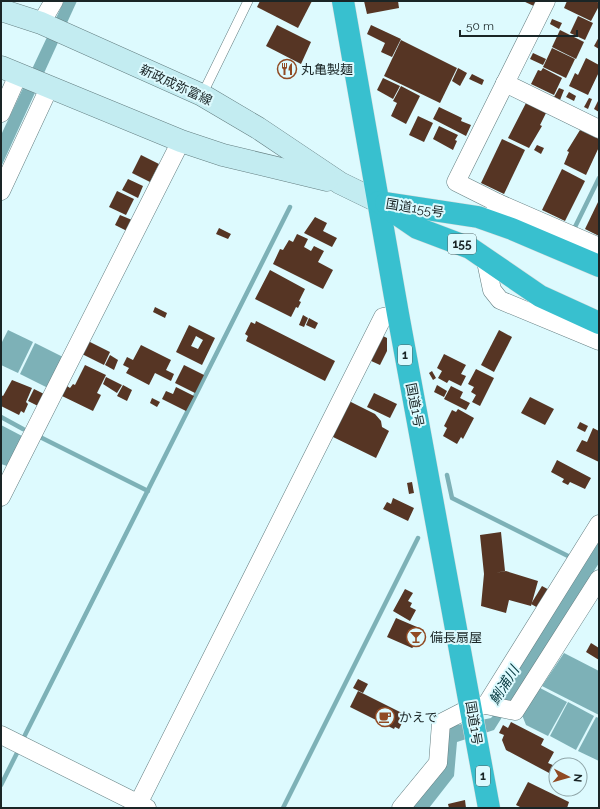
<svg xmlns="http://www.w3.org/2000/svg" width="600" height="809" font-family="Raleway,'Noto Sans JP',sans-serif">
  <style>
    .water { fill: #7db1b7 }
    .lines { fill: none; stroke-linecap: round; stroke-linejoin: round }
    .stream { stroke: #7db1b7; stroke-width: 4.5 }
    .building { fill: #563524; fill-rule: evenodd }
    .lane-casing { stroke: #647e81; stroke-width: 10 }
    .street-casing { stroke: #647e81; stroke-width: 19 }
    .secondary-casing { stroke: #647e81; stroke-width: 23 }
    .highway-casing { stroke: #dadcdc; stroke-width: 23 }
    .lane { stroke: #fff; stroke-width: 9 }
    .street { stroke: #fff; stroke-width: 18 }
    .secondary { stroke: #c3ecf1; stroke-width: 22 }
    .highway { stroke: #38c0cf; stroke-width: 22 }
    .labels { text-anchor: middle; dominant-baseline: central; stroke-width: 4; stroke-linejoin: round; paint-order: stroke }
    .shield { fill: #ddfafe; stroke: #546567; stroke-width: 1 }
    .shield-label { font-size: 12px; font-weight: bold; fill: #1a2526 }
    .poi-label { font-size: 13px; fill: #1a2526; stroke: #ddfafe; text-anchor: start }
    .street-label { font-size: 13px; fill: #1a2526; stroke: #ddfafe }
    .water-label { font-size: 14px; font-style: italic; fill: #03373d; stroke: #ddfafe }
  </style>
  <rect width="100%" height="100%" fill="#ddfafe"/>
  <g class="water">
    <path d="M64,1H77L1,167V135Z"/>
    <path d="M8,330L33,342L18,373L1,365V344Z"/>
    <path d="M35,343L63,357L48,388L20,374Z"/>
    <path d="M1,425L22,436L7,466L1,464Z"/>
    <path d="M599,540V563L494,730L457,742L454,776L429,808H409L448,727L491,718L496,712L497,699Z"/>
    <path d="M564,653L599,671V715L542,686Z"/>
    <path d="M540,688L567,702L548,736L526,725L522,715Z"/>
    <path d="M568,702L594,716L576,750L550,736Z"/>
    <path d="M596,717L599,718V761L578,751Z"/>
  </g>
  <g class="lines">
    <g class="stream">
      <path d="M575,227L599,178"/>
      <path d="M1,417L23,429"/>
      <path d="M38,436L148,491"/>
      <path d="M447,475L452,498L570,557"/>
      <path d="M23,739L290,207"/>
      <path d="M1,785L19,749"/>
      <path d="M283,808L418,538"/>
    </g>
  </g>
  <g class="building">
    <path d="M260,1H312L298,28L257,7Z"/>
    <path d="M364,1H398L399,8L367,14Z"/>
    <path d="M523,1H539L536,7Z"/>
    <path d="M567,1H596L599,3V6L591,21L564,8Z"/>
    <path d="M578,16L593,23L585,40L570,33Z"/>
    <path d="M552,19L562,23L559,29L550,24Z"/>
    <path d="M277,25L311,42L301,64L266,46Z"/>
    <path d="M371,25L401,39L392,57L381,52L385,43L367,34Z"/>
    <path d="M560,30L584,42L576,59L552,47Z"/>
    <path d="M599,37V49L594,46Z"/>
    <path d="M401,40L457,68L440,103L384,76Z"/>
    <path d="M552,48L575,59L566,78L543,67Z"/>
    <path d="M533,53L546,59L543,65L530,59Z"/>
    <path d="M586,58L599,65V72L588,95L569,86L575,73L578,75Z"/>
    <path d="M458,68L467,73L460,86L452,81Z"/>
    <path d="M543,68L562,78L554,95L531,84L538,70L541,71Z"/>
    <path d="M472,74L484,80L482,85L469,79Z"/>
    <path d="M383,78L400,86L393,99L377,90Z"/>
    <path d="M401,86L420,96L406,124L391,116L397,103L393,101Z"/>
    <path d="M559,88L564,90L560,100L554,97Z"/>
    <path d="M569,92L576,96L574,101L566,97Z"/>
    <path d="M589,98L592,99L588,109L584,107Z"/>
    <path d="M599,99V112L594,109Z"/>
    <path d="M526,103L546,113L540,125L542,126L529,148L508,138Z"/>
    <path d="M439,107L462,118L461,121L471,125L466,136L433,119Z"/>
    <path d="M418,116L433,123L424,142L409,135Z"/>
    <path d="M439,126L458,135L455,140L457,141L453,150L433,139Z"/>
    <path d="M580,130L599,139V147L586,175L564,164L569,152L567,151Z"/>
    <path d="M502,139L525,150L504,194L481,183Z"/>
    <path d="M537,145L544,148L541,154L534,150Z"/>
    <path d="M141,155L159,164L150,182L132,173Z"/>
    <path d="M562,169L585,181L565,221L542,210Z"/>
    <path d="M128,179L143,186L138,198L122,190Z"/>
    <path d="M117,191L134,199L126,215L109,207Z"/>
    <path d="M599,200V236L585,229Z"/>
    <path d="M120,215L132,220L127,231L115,225Z"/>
    <path d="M315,217L327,223L323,231L337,238L332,247L304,233Z"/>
    <path d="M219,228L231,234L228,239L216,234Z"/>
    <path d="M297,234L308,239L304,247L311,251L314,246L324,251L318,262L333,270L323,289L273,264L280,249L283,250L289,240L293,242Z"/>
    <path d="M270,270L305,289L299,301L301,302L298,308L296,307L291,317L255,299Z"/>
    <path d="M155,307L167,313L165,318L153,312Z"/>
    <path d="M303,315L308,318L304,327L299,325Z"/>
    <path d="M309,318L318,323L315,329L306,325Z"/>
    <path d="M256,321L335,361L325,381L246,341L248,336L245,334L251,322L255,324Z"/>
    <path d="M189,325L215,338L202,365L176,352ZM196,336L203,340L198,349L191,346Z"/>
    <path d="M499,330L512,337L494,372L481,365Z"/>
    <path d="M381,335L387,338V351L380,365L369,360Z"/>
    <path d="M88,341L110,352L104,365L82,354Z"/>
    <path d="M141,345L171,360L166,370L174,374L171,381L155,373L149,385L126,373L129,368L123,365L127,357L133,360Z"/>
    <path d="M444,354L466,365L461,374L466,376L461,386L449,380L447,383L438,378L442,371L437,368Z"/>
    <path d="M110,355L118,360L114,370L105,365Z"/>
    <path d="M85,365L106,375L97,393L101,395L93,411L62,396L67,386L70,388L73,384L75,385Z"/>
    <path d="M184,365L204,375L195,393L175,383Z"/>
    <path d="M476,369L494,378L480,406L472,402L476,395L471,392L474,387L468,384Z"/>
    <path d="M432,371L436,378L433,380L429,373Z"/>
    <path d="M106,377L122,385L117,393L103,384Z"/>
    <path d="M12,380L32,388L26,402L28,404L24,413L21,411L19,415L1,406V395L3,396Z"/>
    <path d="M123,385L132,390L127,401L117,396Z"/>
    <path d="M437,385L447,391L444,397L434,392Z"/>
    <path d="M451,386L463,392L460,398L470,403L466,410L444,399Z"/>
    <path d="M176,387L194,396L186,411L162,399L166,391L173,394Z"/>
    <path d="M34,389L44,394L38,406L28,401Z"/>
    <path d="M374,393L397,404L390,418L367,407Z"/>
    <path d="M530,397L554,409L545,425L521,413Z"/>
    <path d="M152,398L160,402L157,407L150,403Z"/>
    <path d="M349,401L375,414L381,421L382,427L389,431L376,458L331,436Z"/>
    <path d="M458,409L474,418L463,439L461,437L457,444L443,436L447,428L444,426L452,410L456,412Z"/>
    <path d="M580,422L588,426L585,432L577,428Z"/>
    <path d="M593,428L599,431V462L576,451L582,440L587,442Z"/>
    <path d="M557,460L591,478L585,489L570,482L568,485L562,482L564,479L551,472Z"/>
    <path d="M412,482L414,493L409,494L407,483Z"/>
    <path d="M393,498L414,508L408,521L383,509L387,502L391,504Z"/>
    <path d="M501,532L505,571L495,573L506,571L538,581L531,606L509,600L506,613L481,606L484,574L480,535Z"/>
    <path d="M542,586L551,591L540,609L531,604Z"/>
    <path d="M405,589L413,593L408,601L412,603L410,607L416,610L410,621L393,611Z"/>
    <path d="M396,618L424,630L421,637L423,640L412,648L387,637Z"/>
    <path d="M591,643L599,648V660L586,652Z"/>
    <path d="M358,679L368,684L363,693L353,688Z"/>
    <path d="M358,691L406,715L399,729L395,727L394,729L350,707Z"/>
    <path d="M511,722L544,739L541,745L554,752L548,763L555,766L551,774L506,750L502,740L504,735L499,733L503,725L508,728Z"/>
    <path d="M528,782L569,802L567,808H522L516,805Z"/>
    <path d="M465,800L466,808H449L448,804Z"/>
  </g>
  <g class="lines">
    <defs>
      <path id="lane" d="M202,95L248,1"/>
      <g id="street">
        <path d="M41,23L54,1"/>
        <path d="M505,83L599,129"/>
        <path d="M1,113L18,75"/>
        <path d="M1,191L49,88"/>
        <path d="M498,203L599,247"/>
        <path d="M491,221L498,203L456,182L546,1"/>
        <path d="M485,257L492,290L500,300L599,341"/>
        <path d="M1,497L181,141"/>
        <path d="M486,705L515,711L599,579"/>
        <path d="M1,735L147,808"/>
        <path d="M136,808L383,317L398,314"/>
        <path d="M401,808L438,763L441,723L472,707L486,705L599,524"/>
      </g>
      <g id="secondary">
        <path d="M1,10L41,23L202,95L258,128L340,183L379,202"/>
        <path d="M1,67L181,141L223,155L327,180"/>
      </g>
      <g id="highway">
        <path d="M343,1L398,314L489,808"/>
        <path d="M379,202L417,228L470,248L540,296L599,323"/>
        <path d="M386,203L478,217L512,229L599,266"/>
      </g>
    </defs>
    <use href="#lane" class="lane-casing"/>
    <use href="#street" class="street-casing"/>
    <use href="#secondary" class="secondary-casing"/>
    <use href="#highway" class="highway-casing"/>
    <use href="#lane" class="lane"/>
    <use href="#street" class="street"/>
    <use href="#secondary" class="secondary"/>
    <use href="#highway" class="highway"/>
  </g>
  <defs>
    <symbol id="restaurant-ring" viewBox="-11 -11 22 22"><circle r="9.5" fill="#ddfafe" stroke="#904a23" stroke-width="1.5"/><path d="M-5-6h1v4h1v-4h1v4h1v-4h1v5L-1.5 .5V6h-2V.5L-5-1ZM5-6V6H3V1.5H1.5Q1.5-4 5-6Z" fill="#904a23"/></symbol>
    <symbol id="bar-ring" viewBox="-11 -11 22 22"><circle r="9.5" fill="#ddfafe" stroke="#904a23" stroke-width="1.5"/><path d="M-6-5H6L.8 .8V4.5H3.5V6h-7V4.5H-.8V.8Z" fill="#904a23"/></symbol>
    <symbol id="cafe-ring" viewBox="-11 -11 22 22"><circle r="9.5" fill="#ddfafe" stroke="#904a23" stroke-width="1.5"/><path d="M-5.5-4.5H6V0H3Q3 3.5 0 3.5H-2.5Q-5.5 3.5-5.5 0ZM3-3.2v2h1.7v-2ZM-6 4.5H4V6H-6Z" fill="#904a23"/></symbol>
  </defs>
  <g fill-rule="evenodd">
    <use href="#restaurant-ring" x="276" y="58" width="22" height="22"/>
    <use href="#bar-ring" x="405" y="626" width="22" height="22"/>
    <use href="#cafe-ring" x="374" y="706" width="22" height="22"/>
  </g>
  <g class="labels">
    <g class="shield">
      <rect x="448" y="234" width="28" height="20" rx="3"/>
      <rect x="398" y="345" width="14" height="20" rx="3"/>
      <rect x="476" y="766" width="14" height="20" rx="3"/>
    </g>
    <g class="shield-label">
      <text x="462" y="244">155</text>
      <text x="405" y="355">1</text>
      <text x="483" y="776">1</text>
    </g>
    <g class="poi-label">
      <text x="301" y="69">丸亀製麺</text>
      <text x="430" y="637">備長扇屋</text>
      <text x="399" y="717">かえで</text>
    </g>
    <g class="street-label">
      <text transform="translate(176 85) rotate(25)">新政成弥富線</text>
      <text transform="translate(415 208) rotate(9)">国道155号</text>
      <text transform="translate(415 405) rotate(79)">国道1号</text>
      <text transform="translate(474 723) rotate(81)">国道1号</text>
    </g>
    <g class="water-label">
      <text transform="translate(504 685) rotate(-58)">鯏浦川</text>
    </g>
  </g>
  <rect width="600" height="809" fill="none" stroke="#1a2526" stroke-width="4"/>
  <g transform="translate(568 777) rotate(96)"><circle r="19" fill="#ddfafe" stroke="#8fa5a8"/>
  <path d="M0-3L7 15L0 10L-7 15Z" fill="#904a23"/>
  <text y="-6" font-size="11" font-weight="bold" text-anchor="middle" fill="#1a2526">N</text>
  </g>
  <path d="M460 30v6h117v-6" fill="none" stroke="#1a2526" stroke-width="2"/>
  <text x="466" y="30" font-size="12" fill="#1a2526" stroke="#ddfafe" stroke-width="3" paint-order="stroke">50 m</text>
</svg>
